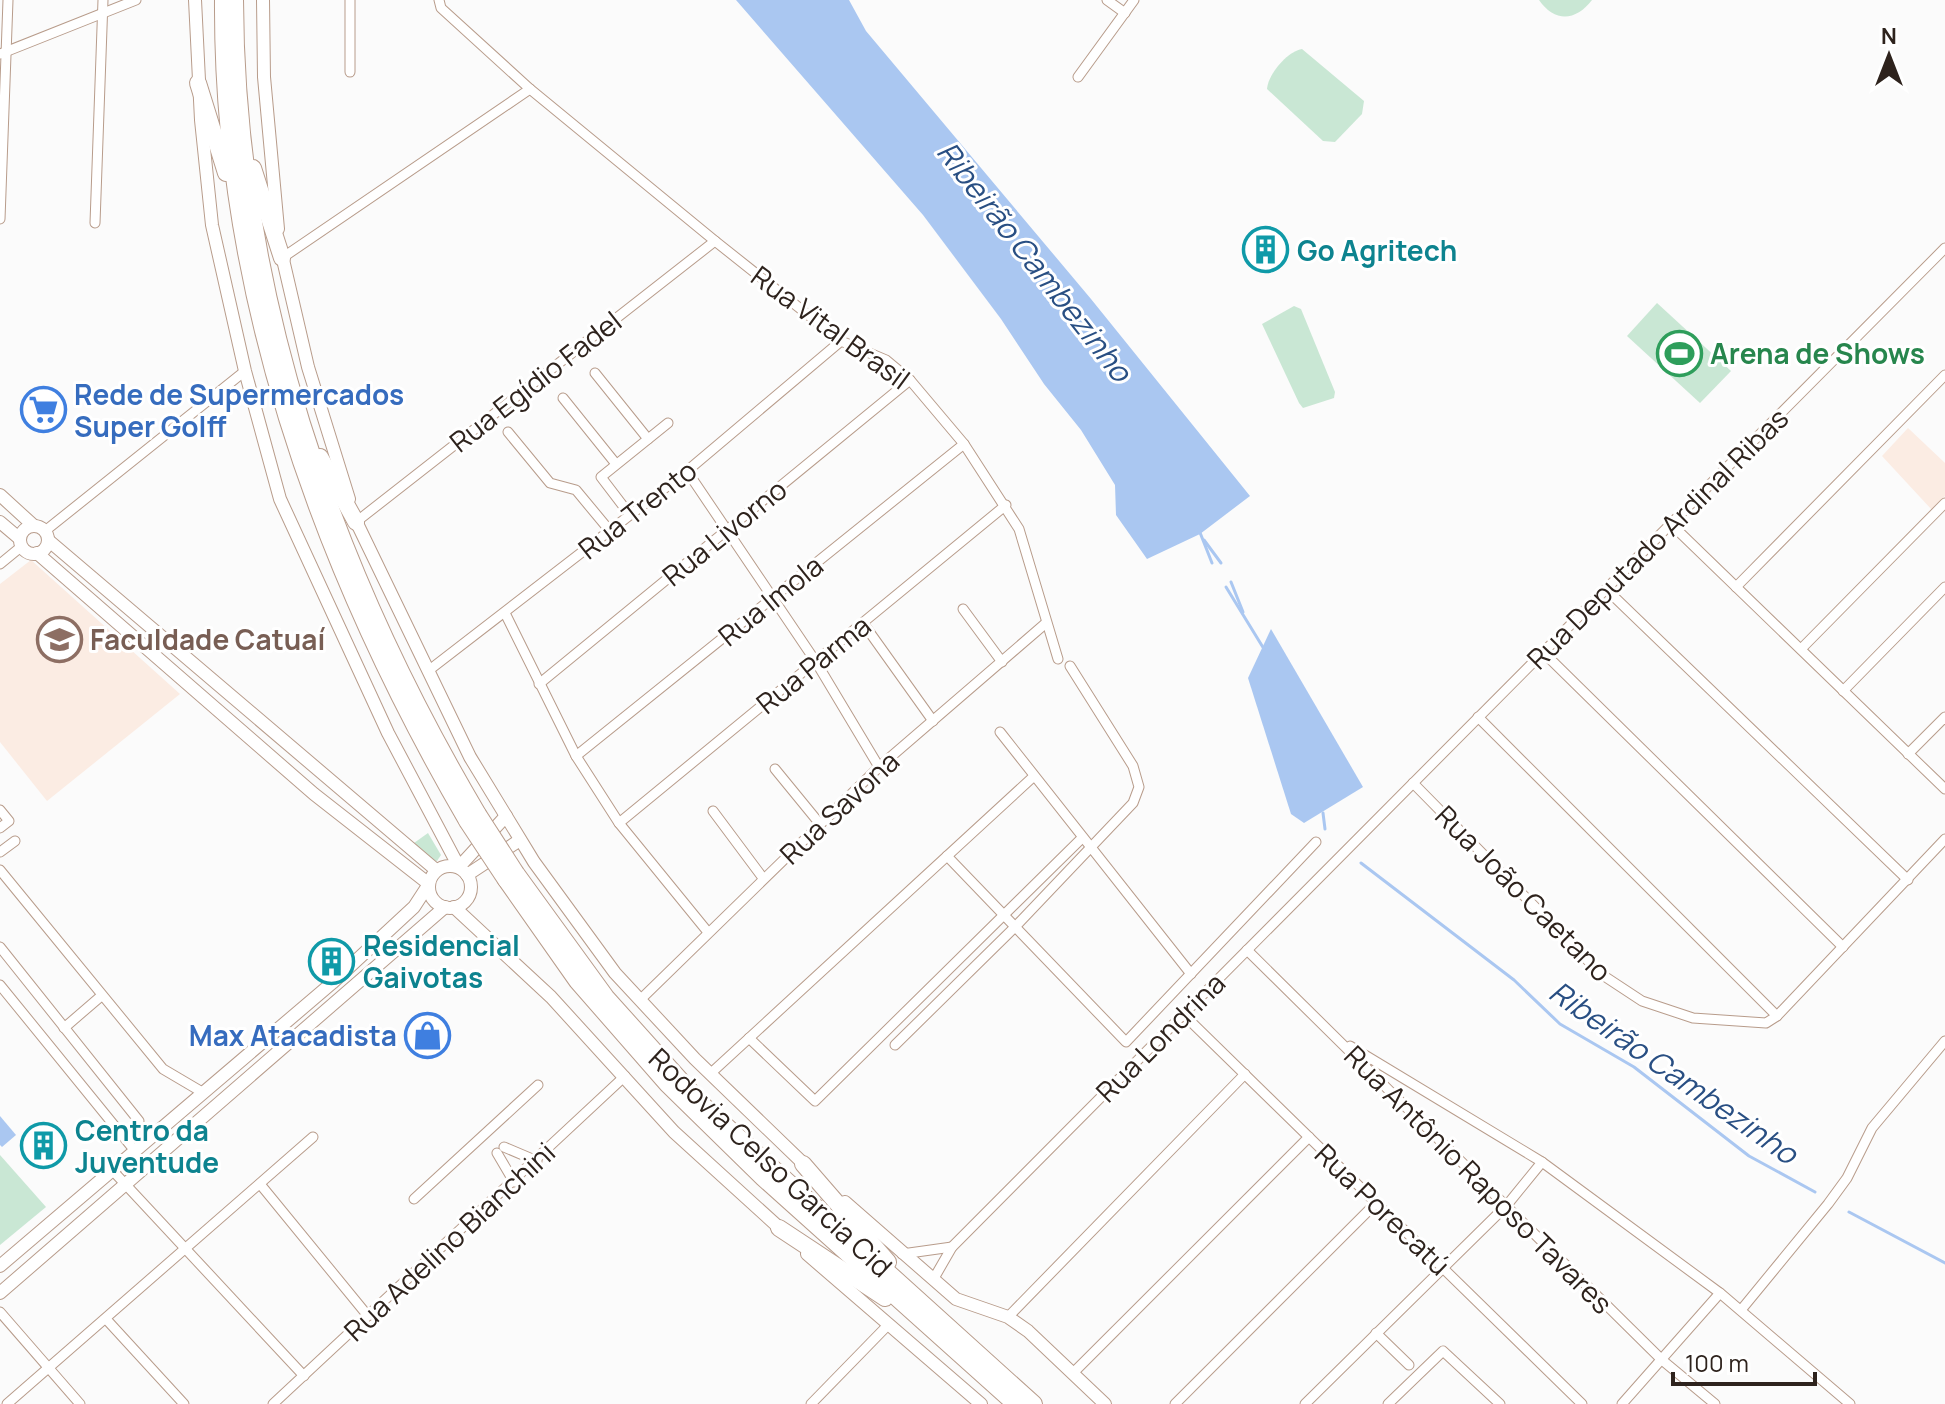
<svg xmlns="http://www.w3.org/2000/svg" width="1945" height="1404" font-family="Manrope,sans-serif">
  <style>
    .built { fill: #fbece3 }
    .green { fill: #c9e7d4 }
    .water { fill: #aac7f1 }
    .lines { fill: none; stroke-linecap: round; stroke-linejoin: round }
    .stream { stroke: #aac7f1; stroke-width: 3 }
    .street-casing { stroke: #b89c8b; stroke-width: 11 }
    .secondary-casing { stroke: #b89c8b; stroke-width: 14 }
    .highway-casing { stroke: #b89c8b; stroke-width: 18 }
    .street { stroke: #fff; stroke-width: 9 }
    .secondary { stroke: #fff; stroke-width: 12 }
    .highway { stroke: #fff; stroke-width: 16 }
    .highway-bridge-casing { stroke: #b89c8b; stroke-width: 18; stroke-linecap: butt }
    .highway-bridge { stroke: #fff; stroke-width: 16 }
    .labels { text-anchor: middle; dominant-baseline: central; stroke-width: 6; stroke-linejoin: round; paint-order: stroke }
    .culture-label { font-size: 28px; font-weight: bold; fill: #0d838f; stroke: #fff; text-anchor: start }
    .street-label { font-size: 28px; fill: #2e231d; stroke: #fff }
    .leisure-label { font-size: 28px; font-weight: bold; fill: #27864d; stroke: #fff; text-anchor: start }
    .shop-label { font-size: 28px; font-weight: bold; fill: #366cbe; stroke: #fff; text-anchor: start }
    .education-label { font-size: 28px; font-weight: bold; fill: #785e54; stroke: #fff; text-anchor: start }
    .water-label { font-size: 30px; font-style: italic; fill: #294f83; stroke: #fff }
  </style>
  <rect width="100%" height="100%" fill="#fbfbfb"/>
  <g class="built">
    <path d="M1908,428L1945,463V496L1932,510L1882,456Z"/>
    <path d="M31,560L180,694L47,801L0,742V584Z"/>
  </g>
  <g class="green">
    <path d="M1539,0H1592C1576,21 1555,23 1539,0Z"/>
    <path d="M1302,49L1364,101L1362,114L1335,142L1323,141L1267,89C1268,74 1288,51 1302,49Z"/>
    <path d="M1657,303L1731,371L1700,403L1627,336Z"/>
    <path d="M1294,306L1301,309L1335,392L1334,398L1303,408L1299,403L1262,324Z"/>
    <path d="M428,833L441,855L437,861L431,860L414,843Z"/>
    <path d="M0,1155L46,1207L0,1245Z"/>
  </g>
  <g class="water">
    <path d="M736,0H849L866,31L1091,299L1250,496L1200,534L1147,559L1116,515L1115,485L1081,430L1044,384L1001,319L923,215Z"/>
    <path d="M1271,629L1363,787L1304,823L1291,814L1248,678Z"/>
    <path d="M0,1116L16,1135L2,1147L0,1145Z"/>
  </g>
  <g class="lines">
    <g class="stream">
      <path d="M1199,530L1212,563"/>
      <path d="M1204,540L1221,563"/>
      <path d="M1231,582L1243,612"/>
      <path d="M1226,587L1264,649"/>
      <path d="M1323,813L1325,829"/>
      <path d="M1361,863L1514,980L1560,1024L1634,1067L1749,1156L1815,1192"/>
      <path d="M1849,1212L1945,1263"/>
    </g>
    <defs>
      <g id="street">
        <path d="M439,0L441,8L530,89L715,241L841,341L886,360L910,380L964,444L1019,529L1058,659"/>
        <path d="M1107,0L1125,13"/>
        <path d="M0,54L136,0"/>
        <path d="M350,72V0"/>
        <path d="M1078,77L1134,0"/>
        <path d="M0,219L8,0"/>
        <path d="M95,223L103,0"/>
        <path d="M282,258L530,89"/>
        <path d="M595,373L648,439"/>
        <path d="M563,398L616,464"/>
        <path d="M508,432L550,483L576,490L610,531"/>
        <path d="M687,471L816,662L879,767"/>
        <path d="M630,515L601,477L668,423"/>
        <path d="M356,522L715,241"/>
        <path d="M1671,524L1945,789"/>
        <path d="M45,531L245,371"/>
        <path d="M0,564L22,546"/>
        <path d="M1736,587L1945,375"/>
        <path d="M1606,589L1908,880"/>
        <path d="M963,609L1002,662"/>
        <path d="M505,613L576,756L619,823L707,931"/>
        <path d="M863,623L933,721"/>
        <path d="M1801,649L1945,503"/>
        <path d="M1543,652L1843,947"/>
        <path d="M428,671L687,471L841,341"/>
        <path d="M539,684L910,380"/>
        <path d="M1843,691L1945,587"/>
        <path d="M1478,717L1777,1016"/>
        <path d="M1000,732L1191,974"/>
        <path d="M1908,754L1945,717"/>
        <path d="M576,756L964,444"/>
        <path d="M775,769L820,824"/>
        <path d="M1413,783L1601,974L1642,1001L1693,1018L1766,1023L1777,1016L1945,839"/>
        <path d="M0,810L9,821L0,828"/>
        <path d="M713,811L763,878"/>
        <path d="M619,823L1006,505"/>
        <path d="M0,852L15,841"/>
        <path d="M947,856L1126,1042L1316,842"/>
        <path d="M0,870L163,1069L202,1092"/>
        <path d="M0,947L139,1121"/>
        <path d="M1247,950L1662,1360L1715,1404"/>
        <path d="M0,985L135,1151"/>
        <path d="M640,1000L879,767L1046,623"/>
        <path d="M1183,1014L1582,1404"/>
        <path d="M64,1028L100,997"/>
        <path d="M749,1038L815,1101L1081,839"/>
        <path d="M895,1045L1015,927L1133,803L1139,787L1133,766L1070,666"/>
        <path d="M1350,1046L1542,1162L1720,1293L1850,1404"/>
        <path d="M710,1074L1033,777"/>
        <path d="M504,1147L537,1161"/>
        <path d="M497,1153L514,1182"/>
        <path d="M113,1171L304,1376"/>
        <path d="M260,1184L368,1316"/>
        <path d="M414,1199L538,1085"/>
        <path d="M902,1254L952,1247"/>
        <path d="M933,1280L952,1247L1945,248"/>
        <path d="M1741,1310L1828,1204L1847,1178L1872,1128L1945,1041"/>
        <path d="M0,1312L80,1404"/>
        <path d="M1008,1317L1245,1074"/>
        <path d="M106,1319L184,1404"/>
        <path d="M1376,1333L1409,1365"/>
        <path d="M1073,1373L1309,1137"/>
        <path d="M7,1404L313,1137"/>
        <path d="M273,1404L625,1076"/>
        <path d="M811,1404L889,1324"/>
        <path d="M1175,1404L1376,1203"/>
        <path d="M1305,1404L1507,1205L1542,1162"/>
        <path d="M1388,1404L1443,1351L1500,1404"/>
        <path d="M1622,1404L1720,1293"/>
      </g>
      <g id="secondary">
        <path d="M195,0L201,120L212,225L245,371L280,499L388,733L459,867L506,816"/>
        <path d="M263,0L264,77L278,229"/>
        <path d="M281,251L308,367L349,499"/>
        <path d="M0,495L34,526"/>
        <path d="M354,517L470,757L534,862L615,973L695,1059L808,1168"/>
        <path d="M0,522L20,539"/>
        <circle cx="34" cy="540" r="14"/>
        <path d="M48,540L436,870"/>
        <circle cx="450" cy="887" r="21"/>
        <path d="M467,875L520,840"/>
        <path d="M454,907L551,997L674,1132L785,1233"/>
        <path d="M845,1202L956,1299L1008,1317L1028,1331L1105,1404"/>
        <path d="M807,1254L981,1404"/>
        <path d="M0,1266L332,983L414,907L429,884L314,794L37,553"/>
        <path d="M0,1293L445,907"/>
      </g>
      <g id="highway">
        <path d="M223,0C221,293 321,570 467,821"/>
        <path d="M235,0C236,290 331,566 478,814"/>
        <path d="M198,83L226,173"/>
        <path d="M253,168L282,258"/>
        <path d="M320,457L356,522"/>
        <path d="M516,873L606,997L703,1105L1034,1404"/>
        <path d="M506,880L577,981L667,1084L763,1178L1015,1404"/>
        <path d="M803,1164L888,1262"/>
        <path d="M779,1228L885,1298"/>
      </g>
    </defs>
    <use href="#street" class="street-casing"/>
    <use href="#secondary" class="secondary-casing"/>
    <use href="#highway" class="highway-casing"/>
    <use href="#street" class="street"/>
    <use href="#secondary" class="secondary"/>
    <use href="#highway" class="highway"/>
    <defs>
      <g id="highway-bridge">
        <path d="M478,814L516,873"/>
        <path d="M467,821L506,880"/>
      </g>
    </defs>
    <use href="#highway-bridge" class="highway-bridge-casing"/>
    <use href="#highway-bridge" class="highway-bridge"/>
  </g>
  <defs>
    <symbol id="building-ring" viewBox="-11 -11 22 22"><circle r="9.5" fill="#fff" stroke="#0f9aa8" stroke-width="1.5"/><path d="M-4-6H4V6H1V3H-1V6H-4ZM-2.5-4.3h1.7v1.8h-1.7ZM.8-4.3h1.7v1.8H.8ZM-2.5-1h1.7V.8h-1.7ZM.8-1h1.7V.8H.8Z" fill="#0f9aa8"/></symbol>
    <symbol id="stadium-ring" viewBox="-11 -11 22 22"><circle r="9.5" fill="#fff" stroke="#2e9e5b" stroke-width="1.5"/><path d="M0-5a6.5 5 0 1 0 0 10a6.5 5 0 1 0 0-10ZM-3.5-1.8h7v3.6h-7Z" fill="#2e9e5b"/></symbol>
    <symbol id="supermarket-ring" viewBox="-11 -11 22 22"><circle r="9.5" fill="#fff" stroke="#3f7fe0" stroke-width="1.5"/><path d="M-6-5.5h2.5l.6 2H6L4.5 2H-2.5L-4.4-4H-6ZM-1.5 3.2a1.3 1.3 0 1 0 .1 0ZM3 3.2a1.3 1.3 0 1 0 .1 0Z" fill="#3f7fe0"/></symbol>
    <symbol id="university-ring" viewBox="-11 -11 22 22"><circle r="9.5" fill="#fff" stroke="#8d6e63" stroke-width="1.5"/><path d="M0-5L7-2L0 1L-7-2ZM-4 1L0 2.5L4 1V4Q0 6-4 4Z" fill="#8d6e63"/></symbol>
    <symbol id="shop-ring" viewBox="-11 -11 22 22"><circle r="9.5" fill="#fff" stroke="#3f7fe0" stroke-width="1.5"/><path d="M-5-2.5h2.3a2.7 3.5 0 0 1 5.4 0H5L5.5 6h-11ZM-1.5-2.5h3a1.5 2.3 0 0 0-3 0Z" fill="#3f7fe0"/></symbol>
  </defs>
  <g fill-rule="evenodd">
    <use href="#building-ring" x="1240" y="224" width="51" height="51"/>
    <use href="#stadium-ring" x="1654" y="328" width="51" height="51"/>
    <use href="#supermarket-ring" x="18" y="384" width="51" height="51"/>
    <use href="#university-ring" x="34" y="614" width="51" height="51"/>
    <use href="#building-ring" x="306" y="936" width="51" height="51"/>
    <use href="#shop-ring" x="402" y="1010" width="51" height="51"/>
    <use href="#building-ring" x="18" y="1120" width="51" height="51"/>
  </g>
  <g class="labels">
    <g class="culture-label">
      <text x="1297" y="250">Go Agritech</text>
      <text x="363" y="945">Residencial<tspan x="363" dy="32">Gaivotas</tspan></text>
      <text x="75" y="1130">Centro da<tspan x="75" dy="32">Juventude</tspan></text>
    </g>
    <g class="street-label">
      <text transform="translate(831 327) rotate(36)">Rua Vital Brasil</text>
      <text transform="translate(535 381) rotate(-38)">Rua Egídio Fadel</text>
      <text transform="translate(637 509) rotate(-38)">Rua Trento</text>
      <text transform="translate(724 532) rotate(-39)">Rua Livorno</text>
      <text transform="translate(1657 538) rotate(-45)">Rua Deputado Ardinal Ribas</text>
      <text transform="translate(770 600) rotate(-39)">Rua Imola</text>
      <text transform="translate(813 664) rotate(-39)">Rua Parma</text>
      <text transform="translate(839 807) rotate(-43)">Rua Savona</text>
      <text transform="translate(1524 893) rotate(45)">Rua João Caetano</text>
      <text transform="translate(1160 1037) rotate(-45)">Rua Londrina</text>
      <text transform="translate(771 1162) rotate(43)">Rodovia Celso Garcia Cid</text>
      <text transform="translate(1479 1179) rotate(45)">Rua Antônio Raposo Tavares</text>
      <text transform="translate(1383 1209) rotate(44)">Rua Porecatú</text>
      <text transform="translate(449 1241) rotate(-43)">Rua Adelino Bianchini</text>
    </g>
    <g class="leisure-label">
      <text x="1710" y="353">Arena de Shows</text>
    </g>
    <g class="shop-label">
      <text x="74" y="394">Rede de Supermercados<tspan x="74" dy="32">Super Golff</tspan></text>
      <text x="397" y="1035" text-anchor="end">Max Atacadista</text>
    </g>
    <g class="education-label">
      <text x="90" y="639">Faculdade Catuaí</text>
    </g>
    <g class="water-label">
      <text transform="translate(1035 261) rotate(52)">Ribeirão Cambezinho</text>
      <text transform="translate(1674 1072) rotate(35)">Ribeirão Cambezinho</text>
    </g>
  </g>
  <g transform="translate(1889 56)" stroke="#ffffff" stroke-width="6" paint-order="stroke">
  <path d="M0-6L14 30L0 20L-14 30Z" fill="#2e231d"/>
  <text y="-12" font-size="22" font-weight="bold" text-anchor="middle" fill="#2e231d">N</text>
  </g>
  <path d="M1673 1372v12h142v-12" fill="none" stroke="#2e231d" stroke-width="4"/>
  <text x="1685" y="1372" font-size="24" fill="#2e231d" stroke="#ffffff" stroke-width="6" paint-order="stroke">100 m</text>
</svg>
